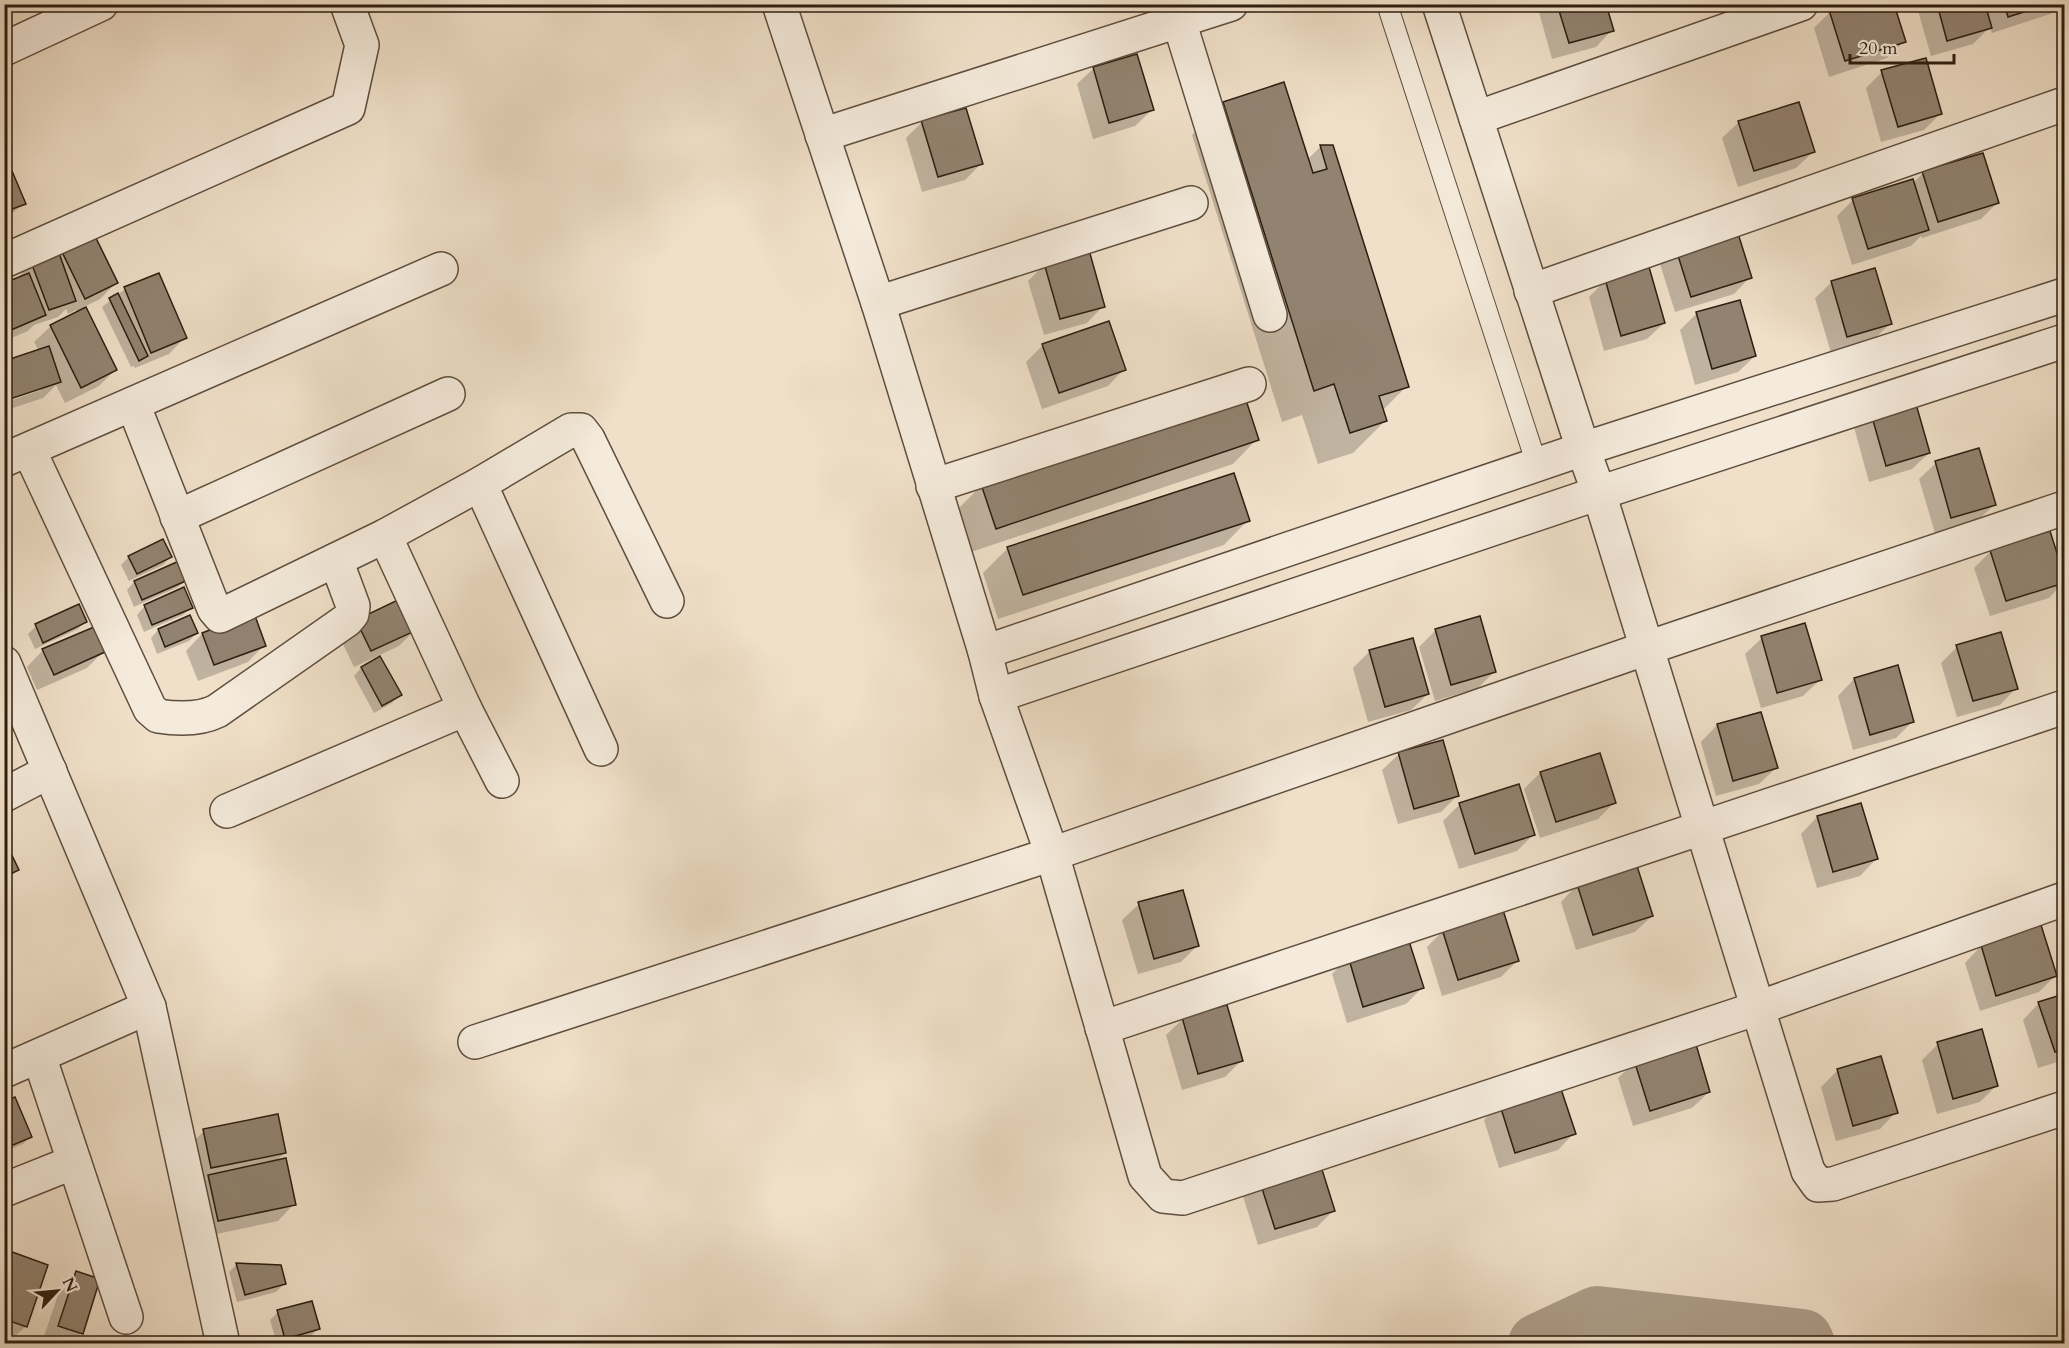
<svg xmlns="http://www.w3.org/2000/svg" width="2069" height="1348" font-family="Cardo,serif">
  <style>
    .shadow { fill: #0003 }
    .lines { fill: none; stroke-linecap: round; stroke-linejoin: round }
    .river { stroke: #ae9e8a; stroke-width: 62 }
    .building { fill: #928371; stroke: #2d1e11; stroke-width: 1.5 }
    .service-casing { stroke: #5e4e3f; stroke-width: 22 }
    .minor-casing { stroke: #5e4e3f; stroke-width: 36 }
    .service { stroke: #f5ebdc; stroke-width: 20 }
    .minor { stroke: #f5ebdc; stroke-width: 33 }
  </style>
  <rect width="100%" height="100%" fill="#f0e0c9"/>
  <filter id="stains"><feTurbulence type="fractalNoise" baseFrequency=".00333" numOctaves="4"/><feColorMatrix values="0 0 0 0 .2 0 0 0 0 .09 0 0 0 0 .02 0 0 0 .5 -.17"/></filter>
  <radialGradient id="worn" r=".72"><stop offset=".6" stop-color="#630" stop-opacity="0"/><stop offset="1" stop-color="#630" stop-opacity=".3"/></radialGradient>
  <g class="shadow">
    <path d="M4,4H28L4,14Z"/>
    <path d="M1604,4L1612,30L1596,47L1552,59L1537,5Z"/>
    <path d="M1916,4H2060L2050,14L1992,33L1990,27L1973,44L1931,56Z"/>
    <path d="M1830,12L1904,41L1887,58L1829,77L1814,28Z"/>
    <path d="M1094,68L1152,110L1135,126L1093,139L1077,84Z"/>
    <path d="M1882,72L1940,114L1924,130L1881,142L1866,88Z"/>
    <path d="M1224,103L1307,160L1320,147H1332L1407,386L1382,411L1385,421L1353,453L1318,464L1302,415L1282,422L1192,135Z"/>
    <path d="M922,122L981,164L965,180L922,192L906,138Z"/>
    <path d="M1739,122L1813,152L1796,168L1738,187L1722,138Z"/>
    <path d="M4,156L24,203L4,221Z"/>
    <path d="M1923,173L1997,203L1981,219L1922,238L1921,236L1911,246L1852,265L1837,216L1853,200L1913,183Z"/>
    <path d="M1676,247L1750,277L1734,294L1675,312L1660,264Z"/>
    <path d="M62,251L116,283L100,299L84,307L115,370L99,386L65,403L56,385L43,398L4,411V403L41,390L39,351L34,342L51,326L77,313L76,310L68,314L66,309L58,317L34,325L28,331L4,341V285L15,280L32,264Z"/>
    <path d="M1045,264L1103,306L1087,323L1044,335L1028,281Z"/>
    <path d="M1605,281L1664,323L1647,339L1604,351L1589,297Z"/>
    <path d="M1832,282L1890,324L1873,340L1831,353L1815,298Z"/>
    <path d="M125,289L185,337L169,354L135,368L134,366L131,367L102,307Z"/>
    <path d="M1739,302L1755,356L1738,372L1695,385L1680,330L1696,314Z"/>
    <path d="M1043,345L1124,369L1108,386L1042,409L1026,362Z"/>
    <path d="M1870,411L1929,453L1912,469L1869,482L1854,427Z"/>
    <path d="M1257,439L1233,464L971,552L957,510L982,485Z"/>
    <path d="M1936,463L1994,505L1977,521L1935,533L1919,479Z"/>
    <path d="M1248,520L1224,545L998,619L983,573L1008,548Z"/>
    <path d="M2049,533L2064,582L2049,598L1990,616L1974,568L1991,551Z"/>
    <path d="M129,557H170L163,565L129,581L121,565Z"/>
    <path d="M178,563L186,579L178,587L134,607L127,590L134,582Z"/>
    <path d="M184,589L191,607L183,615L144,632L137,615L144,607Z"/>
    <path d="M78,606L85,621L78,629L35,649L28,634L36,626Z"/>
    <path d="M253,615L264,645L248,662L198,681L186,651L202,634Z"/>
    <path d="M189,617L197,633L189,641L157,654L151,638L158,630Z"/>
    <path d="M357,621L415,630L399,646L354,667L340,638Z"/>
    <path d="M1436,630L1494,672L1478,688L1435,701L1419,647Z"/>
    <path d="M1762,638L1820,680L1803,696L1761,708L1745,654Z"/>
    <path d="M1412,639L1428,694L1411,710L1368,722L1353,668L1369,652Z"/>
    <path d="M1957,647L2016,688L2000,705L1957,717L1941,663Z"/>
    <path d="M43,650L103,652L87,668L37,690L27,667Z"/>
    <path d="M380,658L400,695L392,703L374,713L354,676L361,668Z"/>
    <path d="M1854,679L1913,721L1896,738L1853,750L1838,696Z"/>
    <path d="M1760,714L1776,768L1759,784L1716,796L1701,742L1717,725Z"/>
    <path d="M1399,754L1457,796L1441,812L1398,824L1382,770Z"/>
    <path d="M1540,773L1614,803L1598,819L1540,838L1524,789Z"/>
    <path d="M1460,804L1534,834L1517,851L1459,869L1443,821Z"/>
    <path d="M1817,817L1876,859L1860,876L1817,888L1801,834Z"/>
    <path d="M4,843L17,870L4,883Z"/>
    <path d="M1577,885L1652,916L1635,932L1576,950L1561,902Z"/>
    <path d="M1139,904L1197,946L1181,962L1138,974L1122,920Z"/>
    <path d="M1443,931L1517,961L1501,977L1442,996L1427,947Z"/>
    <path d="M1981,946L2055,976L2039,992L1980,1011L1965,963Z"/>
    <path d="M1348,958L1422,988L1406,1004L1347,1023L1332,974Z"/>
    <path d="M2064,995V1060L2038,1068L2023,1020L2039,1003Z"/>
    <path d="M1183,1019L1241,1061L1225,1077L1182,1090L1166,1035Z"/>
    <path d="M1938,1044L1996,1086L1980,1102L1937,1114L1922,1060Z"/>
    <path d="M1880,1058L1896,1112L1880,1129L1836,1141L1821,1087L1837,1071Z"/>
    <path d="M1635,1062L1709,1092L1692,1108L1633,1126L1618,1078Z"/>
    <path d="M4,1103L30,1137L23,1144L4,1152Z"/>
    <path d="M1500,1103L1574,1133L1558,1150L1499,1168L1484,1120Z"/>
    <path d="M204,1131L285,1153L276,1161L294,1204L278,1221L202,1237L187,1147Z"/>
    <path d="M1260,1180L1334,1210L1317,1227L1258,1245L1243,1196Z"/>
    <path d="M4,1251L26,1326L9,1342L4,1341Z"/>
    <path d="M237,1264L284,1284L276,1292L237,1302L229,1272Z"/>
    <path d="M77,1273L81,1333L71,1344L42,1342L60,1289Z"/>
    <path d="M278,1312L318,1329L310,1337L287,1344H277L270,1320Z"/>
  </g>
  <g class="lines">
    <path class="river" d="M1539,1344L1597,1317L1802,1340L1804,1344"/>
  </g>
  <g class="building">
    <path d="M1557,4H1606L1614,31L1569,43Z"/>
    <path d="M1848,4H1894L1906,42L1845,61L1829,10Z"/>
    <path d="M1937,4H1985L1992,28L1947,41Z"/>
    <path d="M2004,4H2049L2008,17Z"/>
    <path d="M1137,54L1154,110L1109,123L1093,67Z"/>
    <path d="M1926,58L1942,114L1898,127L1881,70Z"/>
    <path d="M1284,82L1313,173L1327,169L1320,145H1333L1409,387L1379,396L1387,421L1350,433L1334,384L1314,391L1223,102Z"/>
    <path d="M1799,102L1815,152L1754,171L1738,121Z"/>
    <path d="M966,108L983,164L938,177L921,120Z"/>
    <path d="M4,152L26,204L4,212Z"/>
    <path d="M1983,153L1999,203L1938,222L1922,171Z"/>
    <path d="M1913,179L1929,230L1868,249L1852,198Z"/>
    <path d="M1736,227L1752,278L1691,297L1675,246Z"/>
    <path d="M94,234L118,283L85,299L61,250Z"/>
    <path d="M1089,250L1105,307L1060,319L1044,263Z"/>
    <path d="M59,253L76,301L49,310L31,262Z"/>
    <path d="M1649,267L1665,323L1621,336L1605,279Z"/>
    <path d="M1875,268L1892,324L1847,337L1831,281Z"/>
    <path d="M29,273L46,315L4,333V283Z"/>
    <path d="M159,273L187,338L151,353L124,287Z"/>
    <path d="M118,293L148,356L139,361L109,298Z"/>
    <path d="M1740,300L1756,356L1712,369L1696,312Z"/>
    <path d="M86,307L117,370L81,388L50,325Z"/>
    <path d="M1109,321L1126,370L1059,393L1042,344Z"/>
    <path d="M49,346L61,382L4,401V361Z"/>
    <path d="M1244,394L1259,440L996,529L981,484Z"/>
    <path d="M1914,397L1930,453L1886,466L1870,410Z"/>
    <path d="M1979,448L1996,505L1951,518L1935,461Z"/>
    <path d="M1234,473L1250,521L1023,595L1007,547Z"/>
    <path d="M2050,531L2064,575V583L2006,601L1990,550Z"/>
    <path d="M163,539L172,557L137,574L128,556Z"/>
    <path d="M179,561L188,580L142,600L134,581Z"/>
    <path d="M184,587L193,608L152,625L144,605Z"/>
    <path d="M402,598L417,630L371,651L356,620Z"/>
    <path d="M79,604L87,622L43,643L35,624Z"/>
    <path d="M254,613L266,646L214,665L202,633Z"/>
    <path d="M190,615L198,633L165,647L158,629Z"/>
    <path d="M1480,616L1496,672L1451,685L1435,629Z"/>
    <path d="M1805,623L1822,680L1777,693L1761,636Z"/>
    <path d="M94,627L105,652L54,675L42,649Z"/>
    <path d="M2001,632L2018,689L1973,701L1956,645Z"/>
    <path d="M1413,638L1429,694L1385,707L1369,650Z"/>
    <path d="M380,656L402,695L382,706L361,667Z"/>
    <path d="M1898,665L1914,722L1870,735L1854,678Z"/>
    <path d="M1761,712L1778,768L1733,781L1717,724Z"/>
    <path d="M1443,740L1459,796L1414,809L1398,752Z"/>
    <path d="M1600,753L1616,803L1556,822L1540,772Z"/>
    <path d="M1519,784L1535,835L1475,854L1459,803Z"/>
    <path d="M1861,803L1878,859L1833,872L1817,816Z"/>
    <path d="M4,839L19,870L4,877Z"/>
    <path d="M1637,866L1653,916L1593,935L1577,884Z"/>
    <path d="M1183,890L1199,946L1154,959L1138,902Z"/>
    <path d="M1503,910L1519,961L1458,980L1442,929Z"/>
    <path d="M2041,925L2057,976L1996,996L1981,945Z"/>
    <path d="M1408,938L1424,988L1363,1007L1348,956Z"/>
    <path d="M2064,994V1049L2055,1052L2038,1002Z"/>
    <path d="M1227,1005L1243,1061L1198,1074L1182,1017Z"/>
    <path d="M1982,1029L1998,1086L1953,1099L1937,1042Z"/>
    <path d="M1695,1041L1710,1092L1650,1111L1634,1060Z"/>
    <path d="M1881,1056L1898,1113L1853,1126L1837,1069Z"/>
    <path d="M1559,1083L1576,1134L1515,1153L1499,1102Z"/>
    <path d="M15,1097L32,1137L6,1148L4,1102Z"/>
    <path d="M278,1114L286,1153L211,1168L203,1129Z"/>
    <path d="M286,1158L296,1205L218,1221L208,1175Z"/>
    <path d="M1319,1160L1335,1211L1275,1229L1259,1179Z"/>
    <path d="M4,1249L48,1265L27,1327L4,1319Z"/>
    <path d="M236,1263L281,1265L286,1284L245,1295Z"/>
    <path d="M76,1271L100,1279L83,1334L58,1326Z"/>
    <path d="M312,1301L320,1329L285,1339L277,1310Z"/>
  </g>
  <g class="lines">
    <defs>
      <path id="service" d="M1387,4L1537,465"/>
      <g id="minor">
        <path d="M779,4L878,303L985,652L996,696L1052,854L1145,1176L1163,1196L1183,1198L1758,1008L2064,899"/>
        <path d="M1439,4L1583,449L1599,493L1808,1171L1818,1185L1833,1184L2064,1108"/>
        <path d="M1179,21L1270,315"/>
        <path d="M4,49L101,4"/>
        <path d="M1476,118L1801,4"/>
        <path d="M822,135L1231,4"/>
        <path d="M4,261L348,108L362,45L347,4"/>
        <path d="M1531,291L2064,104"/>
        <path d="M878,303L1191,203"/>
        <path d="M133,404L214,609L220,616L385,536L480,484L571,430H581L588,439L667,601"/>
        <path d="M29,450L150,709L158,716C177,719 199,720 217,711L347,620L352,614L353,606L336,560"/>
        <path d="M4,460L441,269"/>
        <path d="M480,484L601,749"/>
        <path d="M933,486L1249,384"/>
        <path d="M177,517L448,394"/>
        <path d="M385,536L465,709L502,781"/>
        <path d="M985,652L1583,449L2064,295"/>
        <path d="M4,663L149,1007L223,1344"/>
        <path d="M996,696L1599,493L2064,341"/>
        <path d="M4,795L50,771"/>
        <path d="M227,811L465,709"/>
        <path d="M1102,1028L2064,707"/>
        <path d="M475,1042L1052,854L1647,648L2064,508"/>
        <path d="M39,1056L126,1317"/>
        <path d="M4,1071L149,1007"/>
        <path d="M4,1190L74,1162"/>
      </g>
    </defs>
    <use href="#service" class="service-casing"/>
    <use href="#minor" class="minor-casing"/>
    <use href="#service" class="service"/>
    <use href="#minor" class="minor"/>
  </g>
  <rect width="2069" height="1348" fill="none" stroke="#f0e0c9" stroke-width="24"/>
  <rect x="6" y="6" width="2057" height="1336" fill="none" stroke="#2d1e11" stroke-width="3"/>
  <rect x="12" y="12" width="2045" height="1324" fill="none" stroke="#2d1e11" stroke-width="1.5"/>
  <g transform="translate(57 1291) rotate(64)" stroke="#f5ebdc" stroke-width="4.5" paint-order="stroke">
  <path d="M0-4.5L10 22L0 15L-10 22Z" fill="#2d1e11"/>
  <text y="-9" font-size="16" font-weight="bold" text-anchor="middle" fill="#2d1e11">N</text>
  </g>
  <path d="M1850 54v9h104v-9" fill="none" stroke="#2d1e11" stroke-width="3"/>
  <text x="1859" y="54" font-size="18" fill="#2d1e11" stroke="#f5ebdc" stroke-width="4.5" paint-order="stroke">20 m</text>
  <rect width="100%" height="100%" filter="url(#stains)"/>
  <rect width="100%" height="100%" fill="url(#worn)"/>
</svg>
